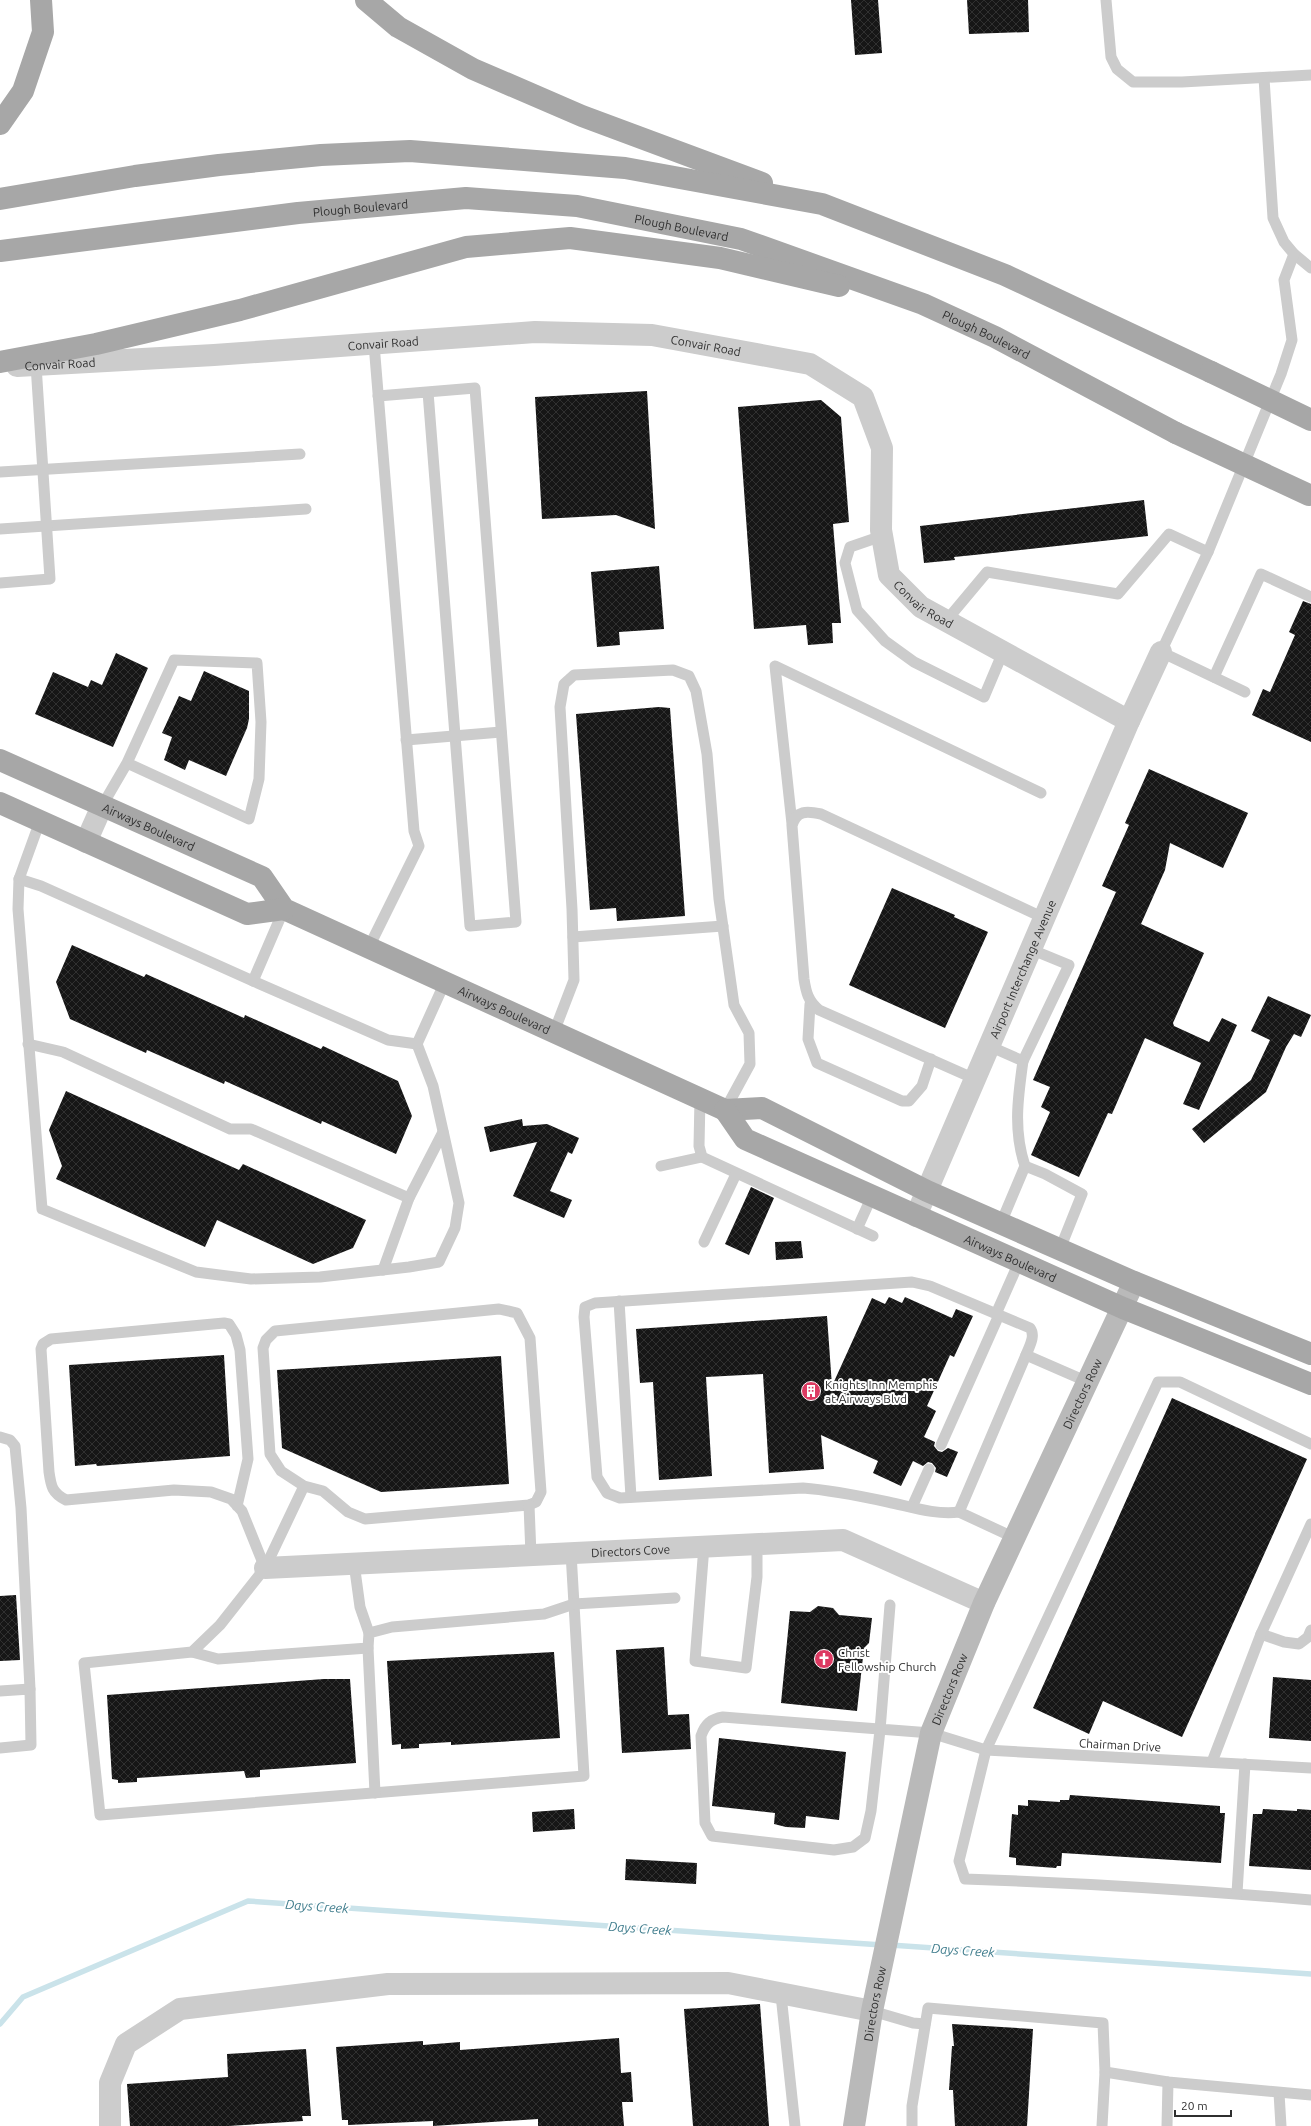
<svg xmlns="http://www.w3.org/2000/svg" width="1311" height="2126" font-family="Ubuntu,sans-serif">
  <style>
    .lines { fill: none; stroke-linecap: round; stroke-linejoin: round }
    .stream { stroke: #cae3ea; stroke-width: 5.5 }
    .building { fill: url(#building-cross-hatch) }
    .lane { stroke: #ccc; stroke-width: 11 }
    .street { stroke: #ccc; stroke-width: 22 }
    .secondary { stroke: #b9b9b9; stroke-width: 22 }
    .primary { stroke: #a7a7a7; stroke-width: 22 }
    .primary-bridge { stroke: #a7a7a7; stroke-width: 22 }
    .labels { text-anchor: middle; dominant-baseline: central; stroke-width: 4; stroke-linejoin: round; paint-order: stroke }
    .street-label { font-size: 12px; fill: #2f2f2f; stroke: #fff }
    .poi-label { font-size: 12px; fill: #2f2f2f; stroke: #fff; text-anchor: start }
    .water-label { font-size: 13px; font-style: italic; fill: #407d8d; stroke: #fff }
  </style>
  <defs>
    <pattern id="building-cross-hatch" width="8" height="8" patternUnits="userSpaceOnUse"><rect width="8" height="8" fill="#161616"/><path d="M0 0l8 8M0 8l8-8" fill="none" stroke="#303030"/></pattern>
  </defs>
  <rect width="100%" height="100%" fill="#fff"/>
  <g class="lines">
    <g class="stream">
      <path d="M890,1945L1311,1974"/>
      <path d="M0,2024L23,1997L248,1901L882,1945"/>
    </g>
  </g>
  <g class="building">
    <path d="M851,0H878L882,53L855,55Z"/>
    <path d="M967,0H1028L1029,32L969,34Z"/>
    <path d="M647,391L655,529L616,515L542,519L535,397Z"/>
    <path d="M821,400L841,417L849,522L833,524L841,623H832L833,643L808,645L806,625L754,629L738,407Z"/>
    <path d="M1144,500L1148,536L974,555L954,557L955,560L924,563L920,526Z"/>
    <path d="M659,566L664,629L619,632L620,645L597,647L591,572Z"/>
    <path d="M1303,601L1311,604V742L1252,715L1263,689L1270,692L1295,635L1289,632Z"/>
    <path d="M116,653L148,668L113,747L35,714L53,672L88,687L91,680L102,685Z"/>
    <path d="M204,671L249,691V719L247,728L226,776L189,760L185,770L164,760L172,737L162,733L179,696L191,701Z"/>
    <path d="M659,707L670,708L685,916L617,921L616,908L590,910L576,714Z"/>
    <path d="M1149,769L1248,813L1223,868L1170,843L1165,870L1141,924L1204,953L1173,1023L1174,1026L1209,1042L1222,1018L1237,1025L1199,1110L1183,1104L1201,1063L1145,1038L1112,1114L1108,1113L1079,1177L1031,1155L1050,1112L1041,1107L1050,1087L1033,1080L1116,892L1102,886L1129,825L1125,823Z"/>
    <path d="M892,888L955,915L954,917L988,932L945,1028L849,985Z"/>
    <path d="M72,945L144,977L146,974L244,1018L245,1015L321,1049L323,1046L398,1081L412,1116L396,1154L322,1121L321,1124L225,1081L224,1084L147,1050L146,1053L70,1019L56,982Z"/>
    <path d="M1268,996L1311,1015L1301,1037L1294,1034L1286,1047L1266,1092L1204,1143L1192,1129L1251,1080L1270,1040L1251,1031Z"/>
    <path d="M66,1091L239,1170L243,1164L366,1220L353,1248L313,1264L217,1220L205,1247L56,1179L62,1166L49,1130Z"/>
    <path d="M522,1119L523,1126L547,1124L579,1138L572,1154L568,1152L550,1191L572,1200L564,1218L513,1196L537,1142L490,1152L484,1127Z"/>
    <path d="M751,1187L774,1198L749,1255L725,1244Z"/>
    <path d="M801,1241L803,1258L776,1260L775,1242Z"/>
    <path d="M889,1297L902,1303L905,1297L952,1318L956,1309L973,1316L954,1357L950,1355L927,1406L936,1411L924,1437L935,1442L934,1446L938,1451L942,1452L948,1448L958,1452L947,1477L935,1472L936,1468L932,1463L928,1462L923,1466L913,1461L901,1486L873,1473L878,1461L821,1435L824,1469L769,1473L763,1374L706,1377L712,1476L659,1480L653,1382L640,1383L636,1329L827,1316L832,1386L872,1298L885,1304Z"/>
    <path d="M224,1355L230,1456L97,1466L96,1464L75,1466L69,1365Z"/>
    <path d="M501,1356L509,1484L381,1492L282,1448L277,1370Z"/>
    <path d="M1172,1398L1307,1459L1182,1737L1103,1701L1089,1734L1033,1708Z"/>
    <path d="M16,1595L20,1660L0,1661V1596Z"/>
    <path d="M818,1606L833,1608L839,1615L872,1618L869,1643L864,1648L857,1711L781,1703L790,1611L810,1612Z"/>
    <path d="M664,1647L668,1715L689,1714L691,1749L622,1753L616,1650Z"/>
    <path d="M554,1652L560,1738L451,1745V1742L419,1744V1748L401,1749V1744L392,1745L387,1661Z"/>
    <path d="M1273,1677L1311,1680V1741L1269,1738Z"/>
    <path d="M324,1679H350L356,1763L260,1770V1777L246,1778L244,1771L137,1778V1782L118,1783V1780L112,1779L107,1695Z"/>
    <path d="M719,1738L846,1752L839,1820L806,1816L805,1828L786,1827L774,1824L775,1813L712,1806Z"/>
    <path d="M1070,1795L1220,1806V1813H1225L1221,1863L1062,1853L1061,1866H1057L1056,1868L1016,1865V1858L1009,1857L1012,1814L1018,1815V1805L1028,1806V1800L1060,1802V1800H1069Z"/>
    <path d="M574,1809L575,1829L533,1832L532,1812Z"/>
    <path d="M1263,1809L1297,1811V1809L1311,1810V1870L1249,1866L1253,1814H1262Z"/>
    <path d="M626,1859L697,1863L696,1884L625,1880Z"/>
    <path d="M760,2004L769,2126H693L684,2009Z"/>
    <path d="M952,2024L1033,2029L1027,2126H955L953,2090H949L952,2046H954Z"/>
    <path d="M619,2038L621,2073L631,2072L633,2102H622L624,2126H538V2119L433,2126V2121L348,2125V2120H342L336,2047L423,2041V2045L460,2042V2050Z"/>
    <path d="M306,2049L311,2116H302L303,2121L229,2126H130L127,2084L228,2077L227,2054Z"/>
  </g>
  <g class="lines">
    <g class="lane">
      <path d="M1106,0L1111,57L1117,69L1133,82H1182L1311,75"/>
      <path d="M1264,78L1273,218L1284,242L1294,254L1311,268"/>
      <path d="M378,396L475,388L516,922L470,926L428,392"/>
      <path d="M0,472L300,454"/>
      <path d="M0,529L306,509"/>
      <path d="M882,536L850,547L845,563L857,610L885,641L914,662L984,697L1003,652"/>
      <path d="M1208,552L1281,374L1292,340L1284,280L1294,254"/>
      <path d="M0,583L50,579L36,365"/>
      <path d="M946,621L987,572L1118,594L1169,534L1208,552L1161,652L1245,692"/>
      <path d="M1214,677L1261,574L1311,597"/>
      <path d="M406,740L501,732"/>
      <path d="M102,806L127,763L174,660L257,663L261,722L259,779L249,819L127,763"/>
      <path d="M40,821L19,879L18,909L42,1209L196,1272L251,1279L320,1277L409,1267L439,1262L455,1228L459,1203L433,1086L417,1044L445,982"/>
      <path d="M792,824L775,666L1041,793"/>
      <path d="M19,879L41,886L253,981"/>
      <path d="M284,909L253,981L388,1040L417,1044"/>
      <path d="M573,937L723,926"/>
      <path d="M369,947L419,846L414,831L374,344"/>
      <path d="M810,1004L808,1039L817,1063L902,1101H909L922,1086L931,1059"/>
      <path d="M554,1032L574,980L572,909L560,707L564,684L574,675L673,670L689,676L696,691L707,754L719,899L734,1005L749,1033L750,1064L725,1110"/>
      <path d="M28,1044L63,1052L230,1129H251L409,1198L383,1270"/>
      <path d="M989,1046L1023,1061L1069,965L1030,949"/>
      <path d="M1023,1061C1018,1097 1013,1130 1025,1166"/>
      <path d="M975,1079L819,1010C808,1001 806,992 804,979L792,826C796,810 807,811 821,814L1044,918"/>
      <path d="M700,1098L699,1146L702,1157L873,1236"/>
      <path d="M661,1166L702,1157"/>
      <path d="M409,1198L443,1132"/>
      <path d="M1001,1223L1025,1166L1045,1174L1082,1194L1060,1249"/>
      <path d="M857,1229L872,1196"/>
      <path d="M704,1242L736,1174"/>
      <path d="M619,1301L631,1497"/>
      <path d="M996,1314L1019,1262"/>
      <path d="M0,1437L10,1440L15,1446L21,1508L30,1689"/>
      <path d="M1311,1444L1180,1382H1158L986,1750L959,1861L965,1879C1081,1883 1196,1890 1311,1900"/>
      <path d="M941,1445L999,1315"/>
      <path d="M304,1486L323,1491L348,1512L365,1519L529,1505L536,1502L541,1492L530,1338L517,1313L499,1309L275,1331L266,1340L263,1348L270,1454L281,1471L304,1486L265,1568L220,1625L192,1652L84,1663L100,1815L584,1776L571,1553"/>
      <path d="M529,1505L531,1555"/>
      <path d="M237,1506L248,1459L240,1350L236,1335L229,1324L224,1323L51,1339L43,1344L41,1349L49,1472C51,1486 52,1493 66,1500L174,1490L211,1492L231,1499L242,1511L265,1568"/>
      <path d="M912,1507L929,1469"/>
      <path d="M959,1512C935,1515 912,1507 888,1502C860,1496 832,1490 803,1488L620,1498L607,1493L597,1477L584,1317L585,1307L595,1303L912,1282L930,1286L1030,1328C1036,1336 1029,1347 1026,1355"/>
      <path d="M1015,1538L959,1512L1026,1355L1088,1382"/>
      <path d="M704,1546L695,1661L746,1668L757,1577V1544"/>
      <path d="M354,1563L360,1607L369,1633"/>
      <path d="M890,1605L880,1730L871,1811L865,1838L853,1847L834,1850L712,1836L705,1823L701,1736C705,1724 711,1719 723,1717L931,1733L986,1750L1311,1768"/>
      <path d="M1261,1634L1284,1642L1299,1644L1308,1637L1311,1630"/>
      <path d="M368,1648L375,1793"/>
      <path d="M192,1652L218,1659L368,1648L369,1633L392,1627L544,1614L574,1604L675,1598"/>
      <path d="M0,1691L30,1689L31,1745L0,1748"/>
      <path d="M1212,1762L1261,1634L1311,1524"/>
      <path d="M1237,1893L1245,1764"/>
      <path d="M781,1995L795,2126"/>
      <path d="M872,2011L913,2023L925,2024"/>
      <path d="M1279,2093L1281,2126"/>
      <path d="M912,2126V2106L928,2008L1103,2023L1105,2072L1168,2082L1311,2095"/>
      <path d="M1102,2126L1105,2072"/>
      <path d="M1167,2126L1168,2082"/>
    </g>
    <g class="street">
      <path id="s1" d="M17,366L214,355L535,332L652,335L810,364L863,397L882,448L881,530L889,575L921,607L1129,721"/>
      <path d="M86,842L102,806"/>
      <path id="s2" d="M916,1216L1129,721L1161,652"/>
      <path id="s3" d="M265,1568L843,1540L984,1603"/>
      <path d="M110,2126V2083L126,2044L180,2009L388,1984L728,1983L872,2011"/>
    </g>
    <path class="secondary" id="s4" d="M854,2126L872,2011L931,1733L984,1603L1134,1282"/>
    <g class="primary">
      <path d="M366,0L398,27L473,69L582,116L762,183"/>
      <path d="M0,124L23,91L43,32L41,0"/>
      <path d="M0,199L135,176L219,165L321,155L410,151L625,168L822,204L1005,275L1211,372"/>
      <path id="s5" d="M0,251L298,213L466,198L577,206L741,239L923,304L995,337L1176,433"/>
      <path d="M0,362L96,344L240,310L466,247L570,238L720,258L839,286"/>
      <path id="s6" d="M0,760L262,877L284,909L725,1110L762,1108L927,1191L1134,1282L1311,1354"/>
      <path d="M0,803L247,914L284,909"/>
      <path id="s7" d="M725,1110L745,1139L1123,1308L1311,1384"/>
    </g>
    <g class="primary-bridge">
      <path d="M1211,372L1311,420"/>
      <path d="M1176,433L1309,495"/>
    </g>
  </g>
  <defs>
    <symbol id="building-disc" viewBox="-11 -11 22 22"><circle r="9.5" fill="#dd3a62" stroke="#fff"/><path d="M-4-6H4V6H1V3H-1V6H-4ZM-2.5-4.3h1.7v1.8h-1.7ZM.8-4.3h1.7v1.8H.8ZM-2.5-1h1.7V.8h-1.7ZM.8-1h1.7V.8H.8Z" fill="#fff"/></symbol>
    <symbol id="church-disc" viewBox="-11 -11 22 22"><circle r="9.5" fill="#dd3a62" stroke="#fff"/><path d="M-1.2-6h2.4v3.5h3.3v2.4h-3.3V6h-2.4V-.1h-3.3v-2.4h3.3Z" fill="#fff"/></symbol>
  </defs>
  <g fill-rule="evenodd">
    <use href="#building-disc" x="800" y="1380" width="22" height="22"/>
    <use href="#church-disc" x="813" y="1648" width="22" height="22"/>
  </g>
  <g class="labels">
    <g class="street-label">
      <text stroke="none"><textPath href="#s5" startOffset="363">Plough Boulevard</textPath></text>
      <text stroke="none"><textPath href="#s5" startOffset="687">Plough Boulevard</textPath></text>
      <text stroke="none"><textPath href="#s5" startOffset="1011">Plough Boulevard</textPath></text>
      <text stroke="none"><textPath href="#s1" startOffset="367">Convair Road</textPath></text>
      <text stroke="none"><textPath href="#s1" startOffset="691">Convair Road</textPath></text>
      <text stroke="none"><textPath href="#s1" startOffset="43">Convair Road</textPath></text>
      <text stroke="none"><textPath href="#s1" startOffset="1087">Convair Road</textPath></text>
      <text stroke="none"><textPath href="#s6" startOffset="163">Airways Boulevard</textPath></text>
      <text stroke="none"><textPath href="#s2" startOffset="269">Airport Interchange Avenue</textPath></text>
      <text stroke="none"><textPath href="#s6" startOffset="568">Airways Boulevard</textPath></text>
      <text stroke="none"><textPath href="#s7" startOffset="326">Airways Boulevard</textPath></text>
      <text stroke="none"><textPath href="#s4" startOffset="772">Directors Row</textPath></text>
      <text stroke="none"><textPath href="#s3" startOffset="366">Directors Cove</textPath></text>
      <text stroke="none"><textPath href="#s4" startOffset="448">Directors Row</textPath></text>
      <text transform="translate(1120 1745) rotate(3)">Chairman Drive</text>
      <text stroke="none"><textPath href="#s4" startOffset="124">Directors Row</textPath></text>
    </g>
    <g class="poi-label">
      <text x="825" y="1384">Knights Inn Memphis<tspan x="825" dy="14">at Airways Blvd</tspan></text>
      <text x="838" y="1652">Christ<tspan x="838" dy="14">Fellowship Church</tspan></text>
    </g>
    <g class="water-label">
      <text transform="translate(317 1906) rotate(4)">Days Creek</text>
      <text transform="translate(640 1928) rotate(4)">Days Creek</text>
      <text transform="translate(963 1950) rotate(4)">Days Creek</text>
    </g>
  </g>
  <path d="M1175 2110v6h56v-6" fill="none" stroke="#2f2f2f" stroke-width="2"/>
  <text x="1181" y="2110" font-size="12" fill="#2f2f2f" stroke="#ffffff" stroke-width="3" paint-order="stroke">20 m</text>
</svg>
